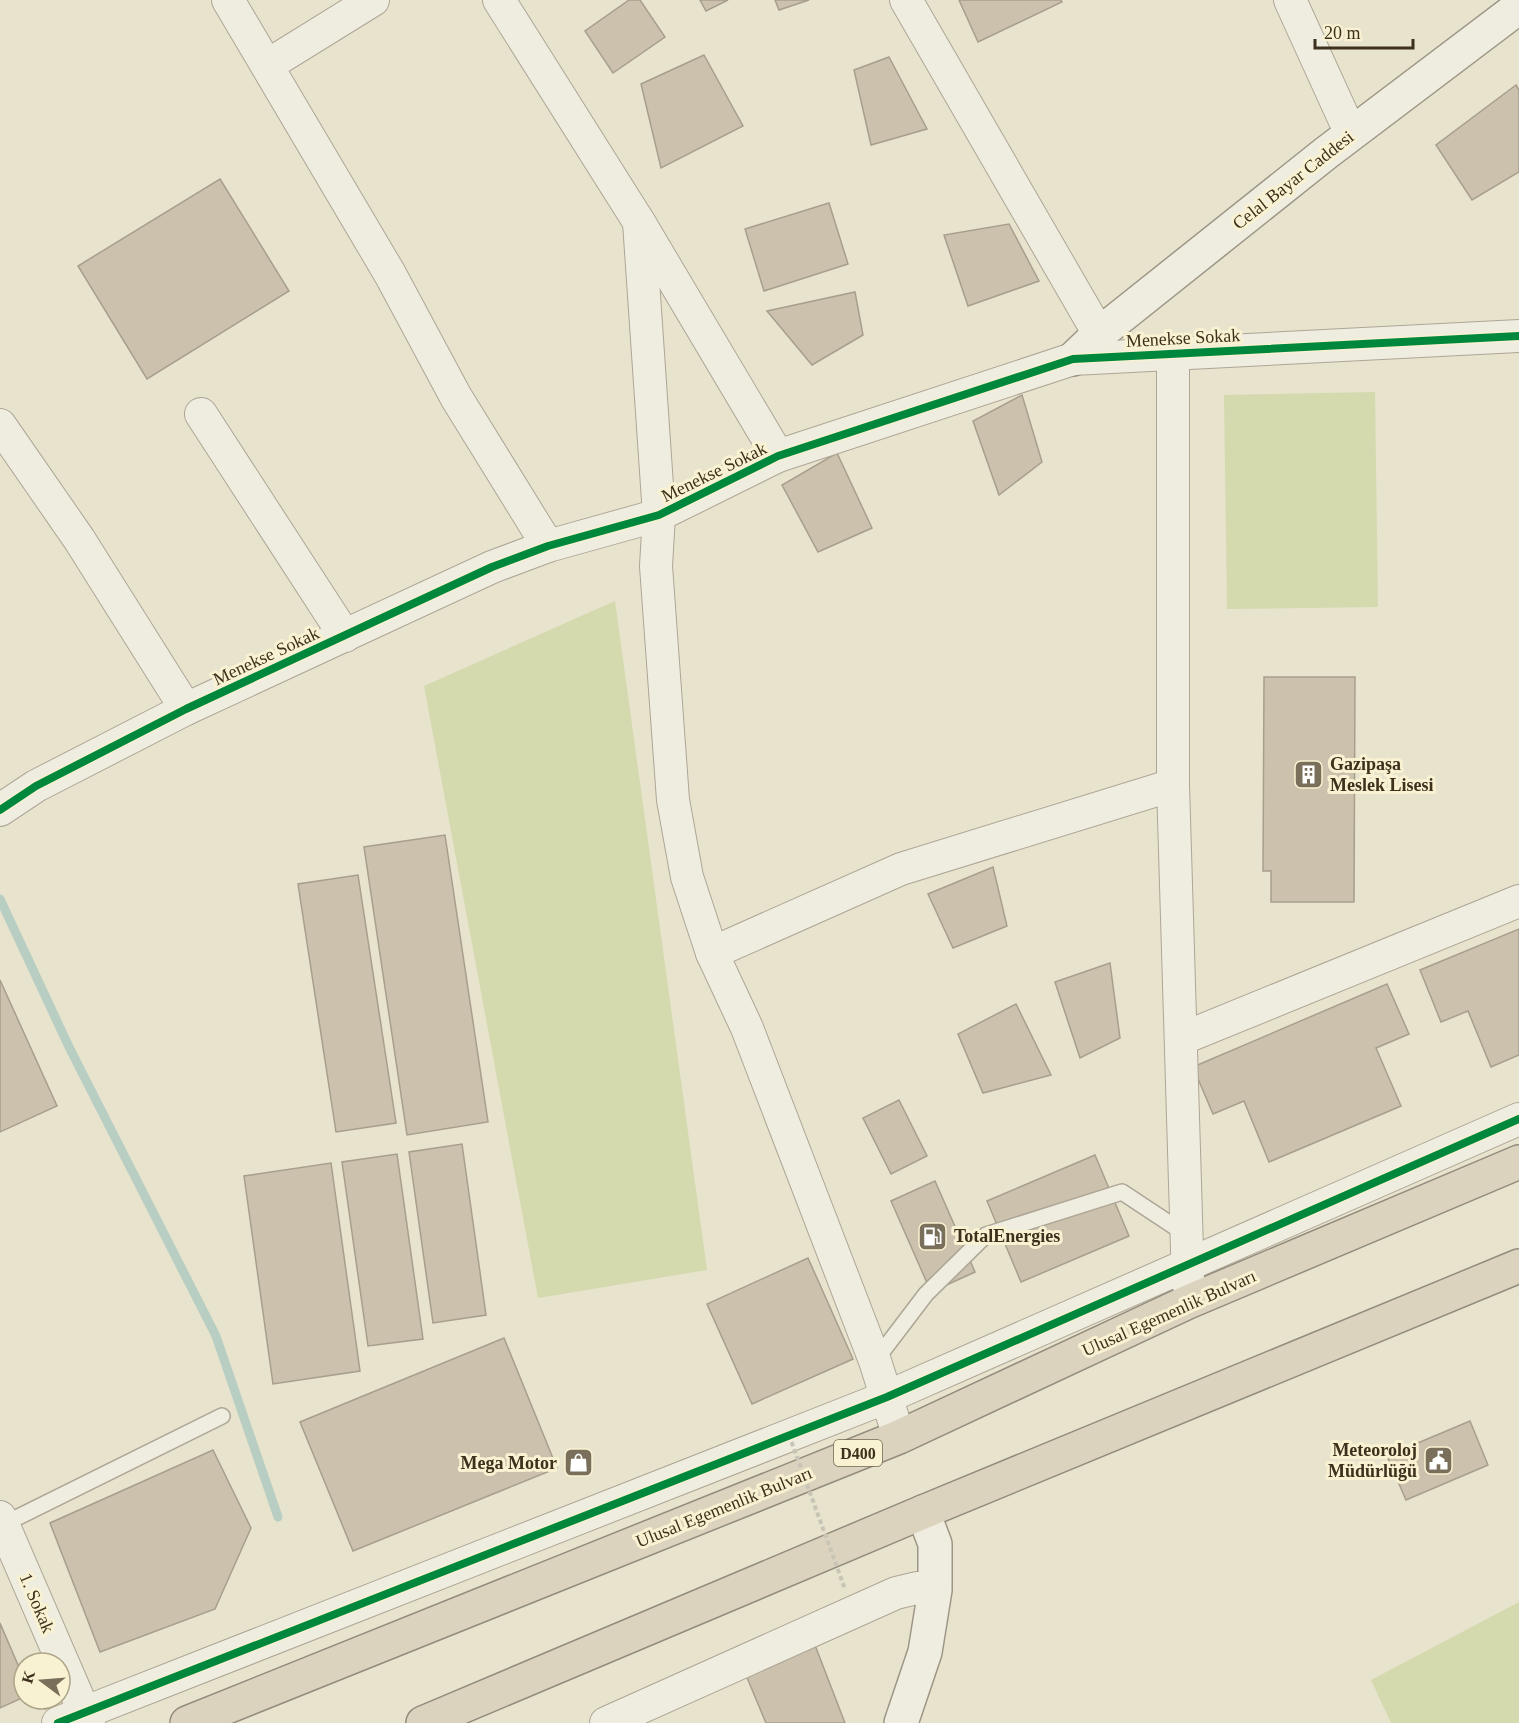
<svg xmlns="http://www.w3.org/2000/svg" width="1519" height="1723" font-family="Georgia,serif">
  <style>
    .green { fill: #d4daae }
    .lines { fill: none; stroke-linecap: round; stroke-linejoin: round }
    .stream { stroke: #b8cec3; stroke-width: 9 }
    .building { fill: #ccc1ad; stroke: #a89e8c; stroke-width: 1.5 }
    .lane-casing { stroke: #ada696; stroke-width: 18 }
    .street-casing { stroke: #ada696; stroke-width: 34 }
    .secondary-casing { stroke: #9d9686; stroke-width: 36 }
    .highway-casing { stroke: #938c7d; stroke-width: 36 }
    .lane { stroke: #efece0; stroke-width: 15 }
    .street { stroke: #efece0; stroke-width: 32 }
    .secondary { stroke: #efece0; stroke-width: 33 }
    .highway { stroke: #dbd3be; stroke-width: 33 }
    .path-bridge { stroke: #c8c4b6; stroke-width: 4; stroke-dasharray: 4.5 3; stroke-linecap: butt }
    .cycleway-casing { stroke: #f9f2d2; stroke-width: 11 }
    .cycleway { stroke: #00873e; stroke-width: 8 }
    .labels { text-anchor: middle; dominant-baseline: central; stroke-width: 6; stroke-linejoin: round; paint-order: stroke }
    .shield { fill: #f9f2d2; stroke: #756a53; stroke-width: 1.5 }
    .shield-label { font-size: 16px; font-weight: bold; fill: #3d301c }
    .street-label { font-size: 18px; fill: #3d301c; stroke: #f9f2d2 }
    .poi-label { font-size: 18px; font-weight: bold; fill: #3d301c; stroke: #f9f2d2; text-anchor: start }
  </style>
  <rect width="100%" height="100%" fill="#e8e3cd"/>
  <g class="green">
    <path d="M1375,392L1378,607L1227,609L1224,395Z"/>
    <path d="M615,601L707,1270L538,1298L424,686Z"/>
    <path d="M1519,1602V1723H1391L1371,1680Z"/>
  </g>
  <g class="lines">
    <path class="stream" d="M0,899L69,1047L216,1336L278,1517"/>
  </g>
  <g class="building">
    <path d="M629,0H640L665,37L613,73L585,31Z"/>
    <path d="M700,0H728L706,11Z"/>
    <path d="M775,0H809L779,10Z"/>
    <path d="M959,0H1061L1062,2L978,42Z"/>
    <path d="M704,55L743,126L661,168L641,84Z"/>
    <path d="M889,57L927,129L871,145L854,70Z"/>
    <path d="M1516,85L1519,90V172L1472,200L1436,145Z"/>
    <path d="M220,179L289,291L147,379L78,266Z"/>
    <path d="M829,203L848,264L764,291L745,229Z"/>
    <path d="M1009,224L1039,281L968,306L944,235Z"/>
    <path d="M855,292L863,335L812,365L767,311Z"/>
    <path d="M1022,395L1042,462L999,495L973,421Z"/>
    <path d="M837,453L872,528L818,552L782,485Z"/>
    <path d="M1264,677H1355L1354,902H1271V871H1263Z"/>
    <path d="M445,835L488,1122L407,1135L364,847Z"/>
    <path d="M993,867L1007,926L953,948L928,894Z"/>
    <path d="M358,875L396,1123L336,1132L298,884Z"/>
    <path d="M1519,929V1055L1491,1067L1468,1011L1441,1022L1420,970Z"/>
    <path d="M1110,963L1120,1038L1080,1058L1055,982Z"/>
    <path d="M0,980L57,1106L0,1132Z"/>
    <path d="M1387,984L1409,1034L1376,1048L1401,1106L1269,1162L1244,1101L1213,1114L1193,1067Z"/>
    <path d="M1016,1004L1051,1075L983,1093L958,1034Z"/>
    <path d="M899,1100L927,1156L891,1174L863,1118Z"/>
    <path d="M462,1144L486,1315L433,1323L409,1152Z"/>
    <path d="M397,1154L423,1339L368,1346L342,1162Z"/>
    <path d="M1095,1155L1129,1236L1021,1282L987,1201Z"/>
    <path d="M331,1163L360,1371L273,1384L244,1176Z"/>
    <path d="M935,1181L975,1272L931,1292L891,1201Z"/>
    <path d="M808,1258L853,1359L752,1404L707,1304Z"/>
    <path d="M504,1338L557,1468L353,1551L300,1422Z"/>
    <path d="M1470,1421L1488,1465L1406,1500L1387,1456Z"/>
    <path d="M213,1450L251,1528L215,1609L100,1652L50,1523Z"/>
    <path d="M0,1623L24,1679V1697L0,1708Z"/>
    <path d="M813,1640L845,1723H766L743,1668Z"/>
  </g>
  <g class="lines">
    <defs>
      <g id="lane">
        <path d="M875,1361L926,1294L986,1235L1122,1192L1187,1235"/>
        <path d="M0,1526L222,1416"/>
      </g>
      <g id="street">
        <path d="M228,0L390,274L456,397L548,546"/>
        <path d="M499,0L639,222L778,456"/>
        <path d="M906,0L1099,334"/>
        <path d="M1290,0L1351,134"/>
        <path d="M268,65L373,0"/>
        <path d="M639,222L659,515L656,566L673,800L687,877L712,953L747,1028L875,1361L899,1437"/>
        <path d="M1173,354V785L1188,1283"/>
        <path d="M201,414L345,636"/>
        <path d="M0,425L79,539L186,709"/>
        <path d="M0,810L36,786L186,709L492,567L548,546L659,515L778,456L1073,359L1519,336"/>
        <path d="M712,953L901,869L1173,785"/>
        <path d="M1181,1039L1519,901"/>
        <path d="M0,1517L89,1723"/>
        <path d="M58,1723L887,1397L1519,1119"/>
        <path d="M606,1723L896,1593L917,1588L935,1590"/>
      </g>
      <g id="secondary">
        <path d="M1073,359L1099,334L1326,153L1519,7"/>
        <path d="M901,1723L925,1652L935,1590V1544L923,1512"/>
      </g>
      <g id="highway">
        <path d="M187,1723L899,1437L1188,1302L1519,1162"/>
        <path d="M423,1723L923,1512L1519,1266"/>
      </g>
    </defs>
    <use href="#lane" class="lane-casing"/>
    <use href="#street" class="street-casing"/>
    <use href="#secondary" class="secondary-casing"/>
    <use href="#highway" class="highway-casing"/>
    <use href="#lane" class="lane"/>
    <use href="#street" class="street"/>
    <use href="#secondary" class="secondary"/>
    <use href="#highway" class="highway"/>
    <path class="path-bridge" d="M789,1435L845,1589"/>
    <defs>
      <g id="cycleway">
        <path d="M0,810L36,786L186,709L492,567L548,546L659,515L778,456L1073,359L1519,336"/>
        <path d="M58,1723L887,1397L1519,1119"/>
      </g>
    </defs>
    <use href="#cycleway" class="cycleway-casing"/>
    <use href="#cycleway" class="cycleway"/>
  </g>
  <defs>
    <symbol id="building-square" viewBox="-11 -11 22 22"><rect x="-9" y="-9" width="18" height="18" rx="4" fill="#796f5a" stroke="#f9f2d2"/><path d="M-4-6H4V6H1V3H-1V6H-4ZM-2.5-4.3h1.7v1.8h-1.7ZM.8-4.3h1.7v1.8H.8ZM-2.5-1h1.7V.8h-1.7ZM.8-1h1.7V.8H.8Z" fill="#fff"/></symbol>
    <symbol id="fuel-square" viewBox="-11 -11 22 22"><rect x="-9" y="-9" width="18" height="18" rx="4" fill="#796f5a" stroke="#f9f2d2"/><path d="M-5.5-6h7V0h2V4h1.3V-2.5L3-4.5l.8-.8L6-3V5H2.5V1h-1V6h-7ZM-4.2-4.7v3.2H.2V-4.7Z" fill="#fff"/></symbol>
    <symbol id="civic-square" viewBox="-11 -11 22 22"><rect x="-9" y="-9" width="18" height="18" rx="4" fill="#796f5a" stroke="#f9f2d2"/><path d="M-.6-6.5H3V-4.5H.6V-3L4-1V1h2V6H-6V1h2V-1L-.6-3ZM-1.2 2.5V6h2.4V2.5Z" fill="#fff"/></symbol>
    <symbol id="shop-square" viewBox="-11 -11 22 22"><rect x="-9" y="-9" width="18" height="18" rx="4" fill="#796f5a" stroke="#f9f2d2"/><path d="M-5-2.5h2.3a2.7 3.5 0 0 1 5.4 0H5L5.5 6h-11ZM-1.5-2.5h3a1.5 2.3 0 0 0-3 0Z" fill="#fff"/></symbol>
  </defs>
  <g fill-rule="evenodd">
    <use href="#building-square" x="1292" y="758" width="33" height="33"/>
    <use href="#fuel-square" x="916" y="1220" width="33" height="33"/>
    <use href="#civic-square" x="1422" y="1444" width="33" height="33"/>
    <use href="#shop-square" x="562" y="1446" width="33" height="33"/>
  </g>
  <g class="labels">
    <rect class="shield" x="834" y="1440" width="48" height="26" rx="4.5"/>
    <g class="shield-label">
      <text x="858" y="1453">D400</text>
    </g>
    <g class="street-label">
      <text transform="translate(1293 180) rotate(-38)">Celal Bayar Caddesi</text>
      <text transform="translate(1183 338) rotate(-3)">Menekse Sokak</text>
      <text transform="translate(714 472) rotate(-26)">Menekse Sokak</text>
      <text transform="translate(266 656) rotate(-25)">Menekse Sokak</text>
      <text transform="translate(1169 1313) rotate(-24)">Ulusal Egemenlik Bulvarı</text>
      <text transform="translate(724 1507) rotate(-22)">Ulusal Egemenlik Bulvarı</text>
      <text transform="translate(37 1603) rotate(67)">1. Sokak</text>
    </g>
    <g class="poi-label">
      <text x="1330" y="764">Gazipaşa<tspan x="1330" dy="21">Meslek Lisesi</tspan></text>
      <text x="954" y="1236">TotalEnergies</text>
      <text x="1417" y="1450" text-anchor="end">Meteoroloj<tspan x="1417" dy="21">Müdürlüğü</tspan></text>
      <text x="557" y="1463" text-anchor="end">Mega Motor</text>
    </g>
  </g>
  <g transform="translate(42 1681) rotate(286)"><circle r="28" fill="#f9f2d2" stroke="#aea489" stroke-width="1.5"/>
  <path d="M0-4.5L10 22L0 15L-10 22Z" fill="#796f5a"/>
  <text y="-9" font-size="16" font-weight="bold" text-anchor="middle" fill="#3d301c">K</text>
  </g>
  <path d="M1315 39v9h98v-9" fill="none" stroke="#3d301c" stroke-width="3"/>
  <text x="1324" y="39" font-size="18" fill="#3d301c" stroke="#f9f2d2" stroke-width="4.5" paint-order="stroke">20 m</text>
</svg>
